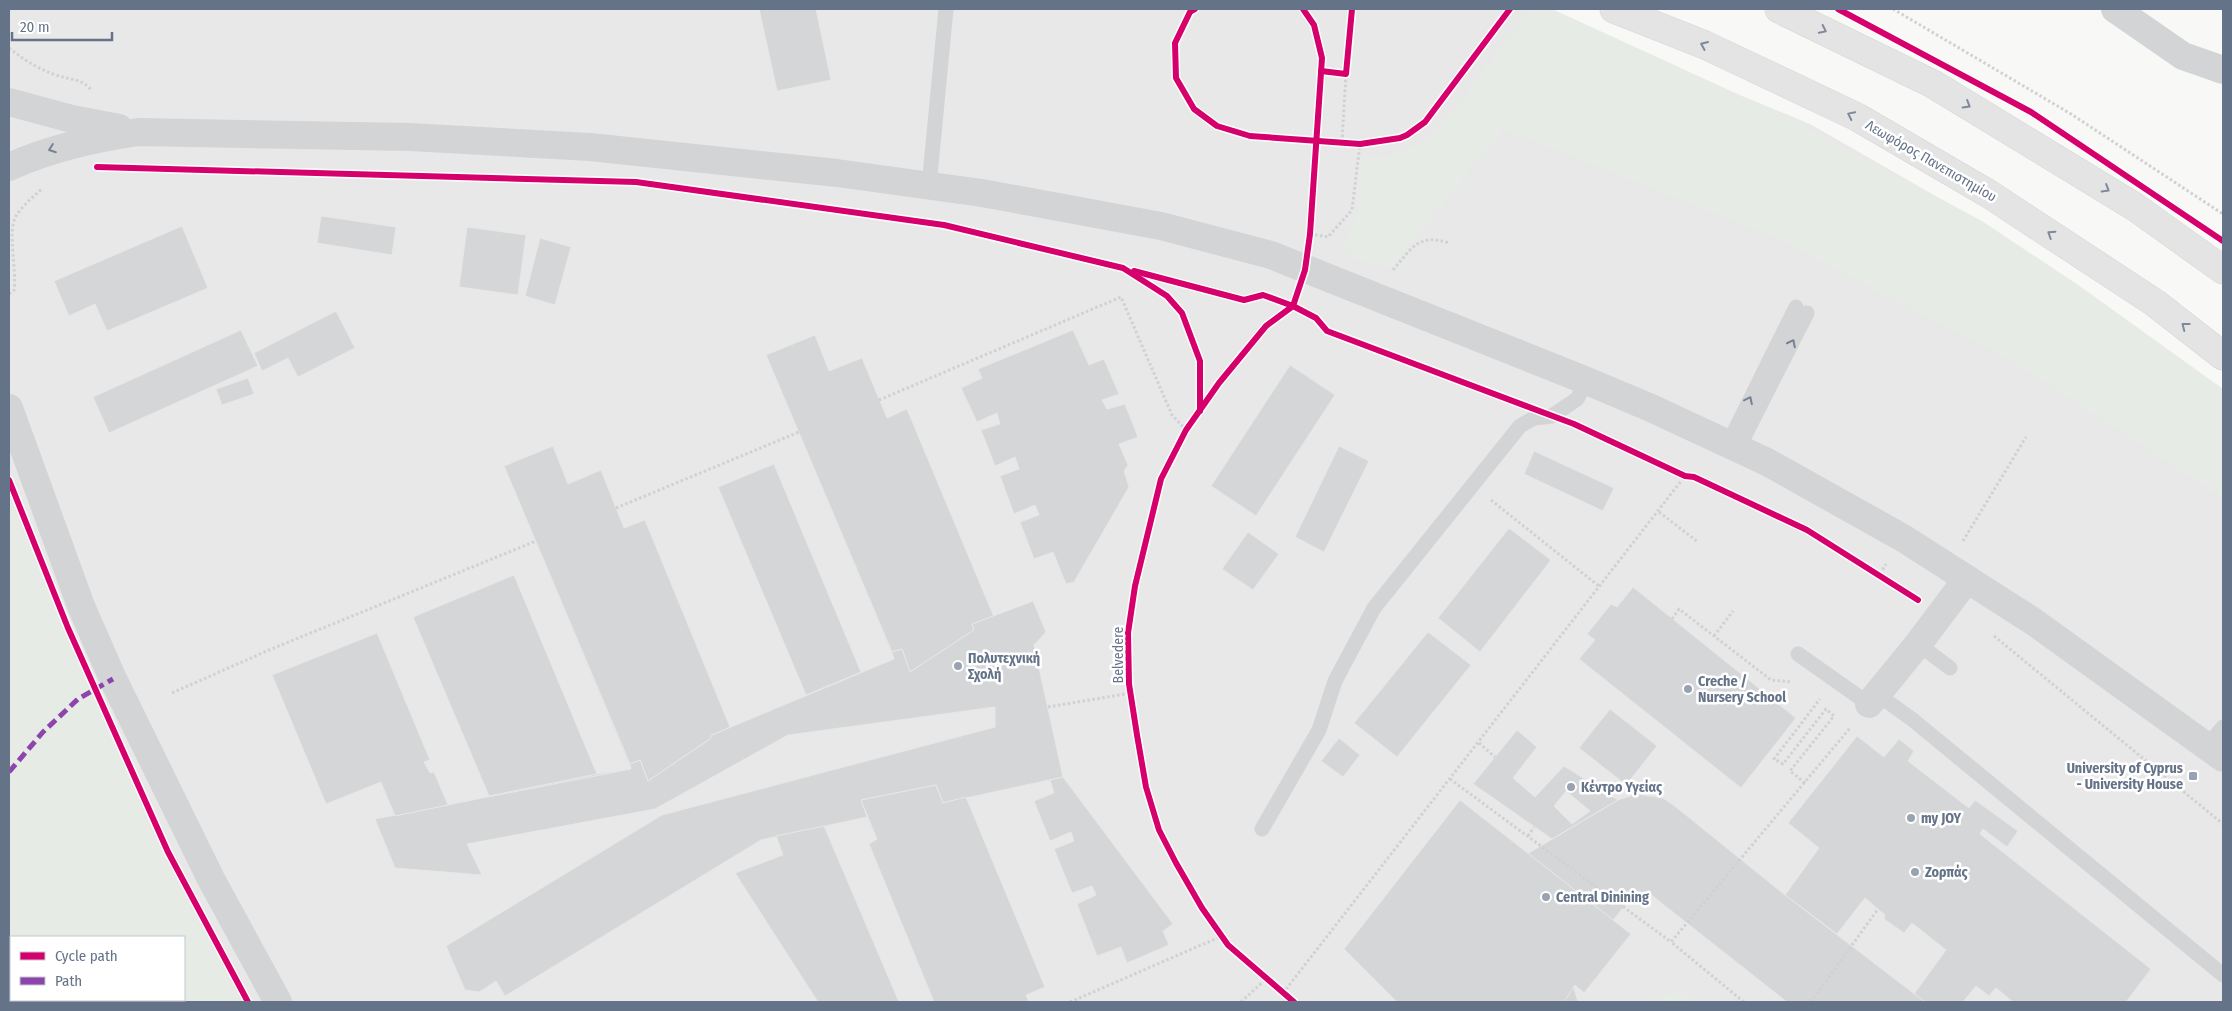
<svg xmlns="http://www.w3.org/2000/svg" width="2232" height="1011" font-family="'Fira Sans Condensed',sans-serif">
  <style>
    .built { fill: #e8e8e9; fill-rule: evenodd }
    .green { fill: #e6ebe5; fill-rule: evenodd }
    .building { fill: #d5d6d8; stroke: #e7e7e6; fill-rule: evenodd }
    .lines { fill: none; stroke-linecap: round; stroke-linejoin: round }
    .secondary-casing { stroke: #d4d6d7; stroke-width: 29 }
    .path { stroke: #d0d1d2; stroke-width: 3; stroke-dasharray: 2.5 2.5; stroke-linecap: butt }
    .lane { stroke: #d3d4d5; stroke-width: 15 }
    .street { stroke: #d3d4d5; stroke-width: 28 }
    .secondary { stroke: #e4e4e5; stroke-width: 28 }
    .quiet { stroke: #8e44ad; stroke-width: 5; stroke-dasharray: 10 5; stroke-linecap: butt }
    .cycleway-casing { stroke: #fff; stroke-width: 9 }
    .cycleway { stroke: #d6006c; stroke-width: 6 }
    .oneway { stroke: #7e8a9b }
    .oneway2 { stroke: #768294 }
    .poi-dot { fill: #98a2b0; stroke: #fff; stroke-width: 2 }
    .labels { text-anchor: middle; dominant-baseline: central; stroke-width: 5; stroke-linejoin: round; paint-order: stroke }
    .street-label { font-size: 14px; fill: #657389; stroke: #fff }
    .poi-label { font-size: 14px; font-weight: bold; fill: #657389; stroke: #fff; text-anchor: start }
  </style>
  <rect width="100%" height="100%" fill="#f8f8f7"/>
  <path class="built" d="M9,9H1530L1810,124L1972,217L2223,393V1002H9ZM11,937H184V1000H11Z"/>
  <g class="green">
    <path d="M1530,9H1552L1783,115L1982,221L2081,287L2223,389V498L2011,360L1774,237L1503,129L1391,268L1353,258L1344,244L1358,213V156L1385,157L1424,142L1453,111Z"/>
    <path d="M9,498L241,1002H9ZM11,937H184V1000H11Z"/>
    <path d="M1676,991H1683L1696,1002H1660L1668,994Z"/>
  </g>
  <g class="building">
    <path d="M759,9H816L831,80L777,91Z"/>
    <path d="M321,216L396,227L392,255L317,243Z"/>
    <path d="M182,226L208,288L107,331L95,304L69,316L54,281Z"/>
    <path d="M467,227L526,235L518,295L459,287Z"/>
    <path d="M540,238L571,247L555,305L525,296Z"/>
    <path d="M336,311L355,348L298,377L288,358L262,371L254,353Z"/>
    <path d="M241,330L258,366L109,433L93,397Z"/>
    <path d="M1073,330L1089,365L1104,359L1119,394L1102,400L1107,409L1125,404L1138,437L1119,444L1128,465L1124,471L1129,487L1074,582L1066,584L1053,552L1034,559L1020,522L1039,515L1035,505L1014,514L1000,476L1019,469L1015,457L995,466L981,430L1000,424L997,413L977,422L961,388L982,378L978,369Z"/>
    <path d="M1073,330L1089,365L1104,359L1119,394L1102,400L1107,409L1125,404L1138,437L1119,444L1128,465L1124,471L1129,487L1074,582L1066,584L1053,552L1034,559L1020,522L1039,515L1035,505L1014,514L1000,476L1019,469L1015,457L995,466L981,430L1000,424L997,413L977,422L961,388L982,378L978,369Z"/>
    <path d="M815,335L829,371L862,358L887,418L907,409L994,617L1033,601L1046,632L1034,645L1063,777L1173,924L1163,931L1169,945L1127,963L1121,947L1097,956L1077,904L1096,895L1092,886L1072,893L1054,849L1074,841L1071,832L1050,841L1034,801L1054,793L1050,780L966,797L1045,987L1026,995L1029,1002H934L869,844L877,839L867,817L824,826L899,1002H818L735,873L783,855L776,836L761,840L505,996L496,981L479,992L465,990L446,946L662,815L995,727V707L788,735L655,809L467,844L482,875L395,868L375,819L395,816L381,782L326,804L272,675L377,633L430,760L424,762L430,773L434,772L448,805L489,796L413,617L514,575L597,774L631,769L504,466L553,446L568,484L601,470L624,528L645,520L730,727L806,695L718,487L774,464L861,672L894,659L766,355Z"/>
    <path d="M815,335L829,371L862,358L887,418L907,409L994,617L972,624L974,630L910,672L902,649L892,652L766,355Z"/>
    <path d="M1290,365L1335,395L1256,516L1211,486Z"/>
    <path d="M248,378L254,394L222,405L216,389Z"/>
    <path d="M553,446L568,484L601,470L624,528L645,520L730,727L712,735L710,739L648,781L640,760L630,764L504,466Z"/>
    <path d="M1339,446L1369,461L1324,552L1295,537Z"/>
    <path d="M1534,451L1614,488L1603,511L1524,474Z"/>
    <path d="M774,464L861,672L806,695L718,487Z"/>
    <path d="M1509,528L1551,560L1480,652L1438,618Z"/>
    <path d="M1248,532L1279,554L1253,590L1222,569Z"/>
    <path d="M514,575L597,774L489,796L413,617Z"/>
    <path d="M1633,587L1796,718L1741,788L1579,659L1595,640L1587,634L1611,604L1617,607Z"/>
    <path d="M1033,601L1046,632L1034,645L1063,777L943,803L936,785L861,800L867,817L761,840L505,996L496,981L479,992L465,990L446,946L662,815L995,727V707L788,735L655,809L467,844L482,875L395,868L375,819L631,769L630,764L640,760L648,781L710,739L712,735L894,659L892,652L902,649L910,672L974,630L972,624Z"/>
    <path d="M1428,632L1471,665L1397,757L1354,723Z"/>
    <path d="M377,633L430,760L424,762L430,773L434,772L448,805L395,816L381,782L326,804L272,675Z"/>
    <path d="M1610,709L1657,746L1626,785L1579,748Z"/>
    <path d="M1517,730L1537,747L1513,778L1535,797L1564,766L1618,800L1552,839L1473,784ZM1566,791L1590,811L1572,824L1554,806Z"/>
    <path d="M1857,736L1884,757L1899,739L1914,751L1908,761L1969,808L1975,800L2018,831L2007,847L1983,829L1980,834L2151,969L2126,1002H2013L1996,988L1989,996L1976,986L1963,1002H1925L1914,994L1946,950L1912,923L1904,933L1884,919L1885,915L1865,898L1837,934L1785,895L1819,848L1788,823Z"/>
    <path d="M1339,738L1360,755L1343,777L1321,761Z"/>
    <path d="M1063,777L1173,924L1163,931L1169,945L1127,963L1121,947L1097,956L1077,904L1096,895L1092,886L1072,893L1054,849L1074,841L1071,832L1050,841L1034,801L1054,793L1050,780Z"/>
    <path d="M936,785L943,803L966,797L1045,987L1026,995L1029,1002H934L869,844L877,839L861,800Z"/>
    <path d="M1637,794L1663,798L1676,807L1785,895L1925,1002H1787L1650,894L1639,895L1629,900L1578,966L1572,982L1578,1002H1462L1449,985L1440,941L1446,917L1460,894L1618,800Z"/>
    <path d="M1460,800L1631,934L1584,993L1575,985L1564,1002H1397L1344,949Z"/>
    <path d="M824,826L899,1002H818L735,873L783,855L776,836Z"/>
  </g>
  <g class="lines">
    <defs>
      <g id="secondary">
        <path d="M1614,9L1705,45L1857,117L1989,194L2155,303L2223,356"/>
        <path d="M1779,9L1933,84L2135,207L2223,270"/>
      </g>
    </defs>
    <use href="#secondary" class="secondary-casing"/>
    <g class="path">
      <path d="M1893,9L2071,114L2223,214"/>
      <path d="M9,48C24,60 38,69 56,75C69,80 82,78 91,90"/>
      <path d="M1342,142L1346,74"/>
      <path d="M1310,234L1328,237L1352,210L1360,144"/>
      <path d="M1393,270C1412,248 1418,233 1449,243"/>
      <path d="M9,294L14,290C17,271 7,231 16,216C22,206 33,197 43,188"/>
      <path d="M879,400L1121,297L1172,415L1186,430"/>
      <path d="M1491,500L1600,587"/>
      <path d="M616,508L799,432"/>
      <path d="M1659,512L1698,542"/>
      <path d="M1963,541L2026,437"/>
      <path d="M1880,574L1886,564"/>
      <path d="M1672,619L1679,609L1771,680L1792,682"/>
      <path d="M1714,636L1733,611"/>
      <path d="M1994,636L2223,824"/>
      <path d="M172,693L269,650L536,541"/>
      <path d="M1048,707L1131,693"/>
      <path d="M1479,743L1495,757"/>
      <path d="M1450,779L1671,942"/>
      <path d="M1805,783L1790,771L1834,716L1826,709L1783,764L1774,759L1820,699"/>
      <path d="M1528,836L1534,827"/>
      <path d="M1283,993L1685,476"/>
      <path d="M1070,1002L1222,936"/>
      <path d="M1241,1002L1266,979"/>
      <path d="M1744,1002L1671,942L1850,728"/>
      <path d="M1811,1002L1878,909"/>
    </g>
    <g class="lane">
      <path d="M929,186L946,9"/>
      <path d="M1728,444L1796,307"/>
      <path d="M1738,449L1807,313"/>
      <path d="M1918,644L1950,668"/>
      <path d="M1798,654L1869,704"/>
      <path d="M1877,694L1913,720L2223,975"/>
      <path d="M2207,746L2223,727"/>
      <path d="M1262,829L1319,730L1335,681L1374,608L1520,426L1534,418L1552,416L1577,399L1587,381"/>
    </g>
    <g class="street">
      <path d="M2115,9L2183,56L2223,70"/>
      <path d="M9,102L72,119L119,128"/>
      <path d="M9,167C51,148 93,139 138,132L410,137L590,147L837,173L982,193L1161,226L1271,255L1587,381L1651,408L1767,462L1903,538L2034,622L2223,758"/>
      <path d="M9,408L81,606L113,679L211,879L278,1002"/>
      <path d="M1869,704L1918,644L1967,579"/>
    </g>
    <use href="#secondary" class="secondary"/>
    <path class="quiet" d="M9,772L43,732L78,699L113,679"/>
    <defs>
      <g id="cycleway">
        <path d="M1195,9L1190,12L1175,43L1176,78L1194,109L1217,126L1250,136L1360,144L1400,138L1407,135L1425,122L1510,9"/>
        <path d="M1838,9L2031,112L2223,241"/>
        <path d="M1321,71L1346,74L1352,9"/>
        <path d="M97,167L636,182L944,225L1123,268L1167,296L1182,313L1200,361V411"/>
        <path d="M1134,271L1244,300L1263,295L1293,306L1316,318L1327,331L1574,424L1685,476L1694,477L1807,530L1918,600"/>
        <path d="M1293,306L1266,326L1219,383L1186,430L1161,479L1135,586L1128,633L1129,684L1137,735L1146,787L1159,830L1176,863L1202,908L1228,945L1294,1002"/>
        <path d="M1293,306L1305,270L1310,234L1322,58L1314,25L1303,9"/>
        <path d="M9,480L68,628L168,852L248,1002"/>
      </g>
    </defs>
    <use href="#cycleway" class="cycleway-casing"/>
    <use href="#cycleway" class="cycleway"/>
  </g>
  <defs><path id="oneway-chevron" d="M-2-3.5L2.5 0L-2 3.5" fill="none" stroke-width="1.6" stroke-linecap="round" stroke-linejoin="round" transform="scale(1.25)"/></defs>
  <g class="oneway">
    <use href="#oneway-chevron" transform="translate(1823 30) rotate(26)"/>
    <use href="#oneway-chevron" transform="translate(1704 45) rotate(-156)"/>
    <use href="#oneway-chevron" transform="translate(1967 105) rotate(31)"/>
    <use href="#oneway-chevron" transform="translate(1851 115) rotate(-154)"/>
    <use href="#oneway-chevron" transform="translate(2106 189) rotate(31)"/>
    <use href="#oneway-chevron" transform="translate(2051 234) rotate(-147)"/>
    <use href="#oneway-chevron" transform="translate(2185 326) rotate(-142)"/>
  </g>
  <g class="oneway2">
    <use href="#oneway-chevron" transform="translate(52 149) rotate(160)"/>
    <use href="#oneway-chevron" transform="translate(1792 343) rotate(-63)"/>
    <use href="#oneway-chevron" transform="translate(1749 400) rotate(-64)"/>
  </g>
  <g class="poi-dot">
    <circle cx="958" cy="666" r="5"/>
    <circle cx="1688" cy="689" r="5"/>
    <rect x="2188" y="771" width="10" height="10" rx="2.5"/>
    <circle cx="1571" cy="787" r="5"/>
    <circle cx="1911" cy="818" r="5"/>
    <circle cx="1915" cy="872" r="5"/>
    <circle cx="1546" cy="897" r="5"/>
  </g>
  <g class="labels">
    <g class="street-label">
      <text transform="translate(1931 161) rotate(30)">Λεωφόρος Πανεπιστημίου</text>
      <text transform="translate(1118 655) rotate(-90)">Belvedere</text>
    </g>
    <g class="poi-label">
      <text x="968" y="658">Πολυτεχνική<tspan x="968" dy="16">Σχολή</tspan></text>
      <text x="1698" y="681">Creche /<tspan x="1698" dy="16">Nursery School</tspan></text>
      <text x="2183" y="768" text-anchor="end">University of Cyprus<tspan x="2183" dy="16">- University House</tspan></text>
      <text x="1581" y="787">Κέντρο Υγείας</text>
      <text x="1921" y="818">my JOY</text>
      <text x="1925" y="872">Ζορπάς</text>
      <text x="1556" y="897">Central Dinining</text>
    </g>
  </g>
  <rect width="2232" height="1011" fill="none" stroke="#657389" stroke-width="20"/>
  <rect x="10" y="936" width="175" height="65" fill="#ffffff" stroke="#c1c7d0"/>
  <rect x="20" y="952" width="25" height="8" fill="#d6006c" stroke="#c1c7d0"/>
  <text x="55" y="961" font-size="15" fill="#657389">Cycle path</text>
  <rect x="20" y="977" width="25" height="8" fill="#8e44ad" stroke="#c1c7d0"/>
  <text x="55" y="986" font-size="15" fill="#657389">Path</text>
  <path d="M12 32v8h100v-8" fill="none" stroke="#657389" stroke-width="2.5"/>
  <text x="20" y="32" font-size="15" fill="#657389" stroke="#ffffff" stroke-width="4" paint-order="stroke">20 m</text>
</svg>
